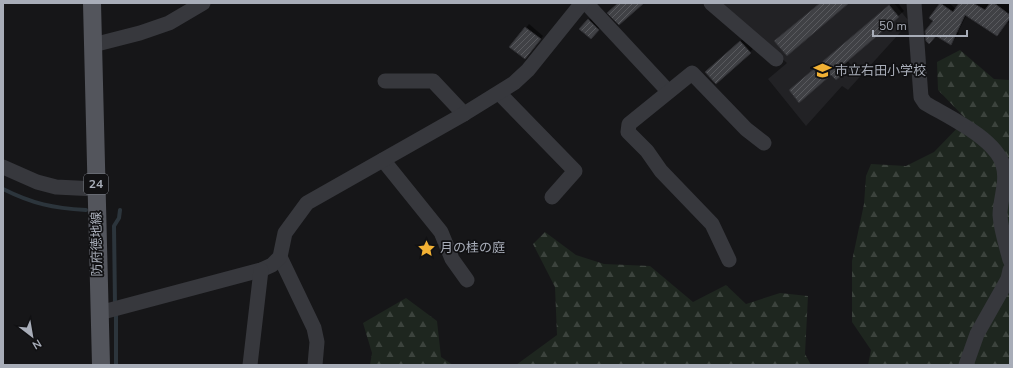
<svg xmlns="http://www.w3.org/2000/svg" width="1013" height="368" font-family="'Nunito Sans','Noto Sans JP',sans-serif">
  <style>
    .built { fill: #222225 }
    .forest { fill: url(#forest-firs) }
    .shadow { fill: #0007 }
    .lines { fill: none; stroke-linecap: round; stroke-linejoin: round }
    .stream { stroke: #2c353c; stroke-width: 4 }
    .building { fill: url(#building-hatch); stroke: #303034 }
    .minor { stroke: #37383d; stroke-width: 15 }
    .major { stroke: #53555c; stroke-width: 18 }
    .labels { text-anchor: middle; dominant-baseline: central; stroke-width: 3.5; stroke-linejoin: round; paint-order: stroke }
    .shield { fill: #111113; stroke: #7b7e86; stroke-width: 1 }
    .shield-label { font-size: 12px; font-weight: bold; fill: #a8adb8 }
    .poi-label { font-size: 13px; fill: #a8adb8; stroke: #111113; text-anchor: start }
    .street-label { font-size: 13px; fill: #a8adb8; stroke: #111113 }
  </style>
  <defs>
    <pattern id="forest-firs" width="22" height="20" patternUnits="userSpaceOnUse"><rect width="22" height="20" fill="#1e261f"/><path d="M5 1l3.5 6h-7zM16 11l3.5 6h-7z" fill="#3c433d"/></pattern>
    <pattern id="building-hatch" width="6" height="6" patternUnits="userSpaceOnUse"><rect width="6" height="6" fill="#404145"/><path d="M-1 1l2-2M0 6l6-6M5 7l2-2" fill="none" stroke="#595a5e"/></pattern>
  </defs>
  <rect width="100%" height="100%" fill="#161618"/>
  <path class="built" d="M719,3H894L908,20L907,25L848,90L842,86L806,126L768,79L787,63Z"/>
  <g class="forest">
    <path d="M960,50L994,79L1010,80V365H868L871,350L852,322V261L864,204L866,176L871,164L906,166L934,152L966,119L938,90L937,62Z"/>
    <path d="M545,232L576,255L604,264L650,266L693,302L726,285L746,304L780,293L808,296L805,354L811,365H516L557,335L555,287L533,244Z"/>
    <path d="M406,298L437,321L441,357L453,365H370L372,353L363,323Z"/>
  </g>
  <g class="shadow">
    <path d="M892,3H898L904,11L847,60L851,65L845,71L836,79L832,74L796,84Z"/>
    <path d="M941,3H949L956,9L960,3H1010V24L1007,22L997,35L967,14L958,32L959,33L951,44L930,17Z"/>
    <path d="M592,17L601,26L590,37L581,29Z"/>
    <path d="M529,24L543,36L528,55L511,47Z"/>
    <path d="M745,37L754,48L750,52L711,67Z"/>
  </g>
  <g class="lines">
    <g class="stream">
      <path d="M3,189C33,204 53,208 86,210"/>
      <path d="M115,305L114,226L119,218L120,210"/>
      <path d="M116,365V311"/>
    </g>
  </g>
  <g class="building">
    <path d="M618,3H644L619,25L607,13Z"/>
    <path d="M820,3H849L787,56L774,41Z"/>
    <path d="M940,3L953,12L959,3H973L985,10L990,3H994L1010,15V18L997,36L965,15L951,45L936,36L929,44L926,41L925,31L933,21L929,18Z"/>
    <path d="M889,5L899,17L842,66L846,72L836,80L831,75L799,103L789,90Z"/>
    <path d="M588,19L599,30L591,39L579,29Z"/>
    <path d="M525,27L541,39L525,59L509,47Z"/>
    <path d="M740,41L751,53L716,84L705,72Z"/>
  </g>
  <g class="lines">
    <g class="minor">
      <path d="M586,3L668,91"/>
      <path d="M711,3L776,59"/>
      <path d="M914,3L921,97L925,103C948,117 995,138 1003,165C1008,181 1000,199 1000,215C1001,230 1006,245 1010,260"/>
      <path d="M93,45L140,33L169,23L203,3"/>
      <path d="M385,81H433L464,114"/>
      <path d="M499,93L575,171L552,197"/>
      <path d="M383,160L441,232L452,259L467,280"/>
      <path d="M3,167L37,182L56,187L96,189"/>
      <path d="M280,257L314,328L317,342L315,365"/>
      <path d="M729,260L712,224L661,171L647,151L628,132L629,124L692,73L746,129L764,143"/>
      <path d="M99,313L261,270L272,265L280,257L285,233L307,203L464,114L514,83L528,70L582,3"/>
      <path d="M250,365L261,270"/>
      <path d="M966,365L977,334L1008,279L1010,270"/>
    </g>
    <path class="major" d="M92,3L101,365"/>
  </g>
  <defs>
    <symbol id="school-bare" viewBox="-9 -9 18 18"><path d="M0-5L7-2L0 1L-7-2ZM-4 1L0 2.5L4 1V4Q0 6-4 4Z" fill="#f2b134" stroke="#111113" stroke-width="2.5" paint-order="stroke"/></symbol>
    <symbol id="sight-bare" viewBox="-9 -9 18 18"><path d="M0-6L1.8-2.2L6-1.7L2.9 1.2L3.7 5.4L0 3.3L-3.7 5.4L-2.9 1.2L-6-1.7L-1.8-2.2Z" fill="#f2b134" stroke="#111113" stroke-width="2.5" paint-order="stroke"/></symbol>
  </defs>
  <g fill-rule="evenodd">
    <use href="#school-bare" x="810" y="58" width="25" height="25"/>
    <use href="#sight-bare" x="414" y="236" width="25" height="25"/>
  </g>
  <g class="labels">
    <rect class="shield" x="84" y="174" width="24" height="20" rx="3"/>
    <g class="shield-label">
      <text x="96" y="184">24</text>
    </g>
    <g class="poi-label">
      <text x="835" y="71">市立右田小学校</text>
      <text x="440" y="248">月の桂の庭</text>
    </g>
    <g class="street-label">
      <text transform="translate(97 244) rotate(-91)">防府徳地線</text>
    </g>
  </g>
  <rect width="1013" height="368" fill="none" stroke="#a8adb8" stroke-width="8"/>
  <g transform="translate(32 336) rotate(149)" stroke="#111113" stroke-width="3" paint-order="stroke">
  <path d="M0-3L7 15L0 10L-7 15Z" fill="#a8adb8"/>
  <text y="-6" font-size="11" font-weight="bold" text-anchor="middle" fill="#a8adb8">N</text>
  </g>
  <path d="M873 30v6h94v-6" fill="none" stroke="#a8adb8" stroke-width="2"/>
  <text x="879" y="30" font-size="12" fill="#a8adb8" stroke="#111113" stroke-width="3" paint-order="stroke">50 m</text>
</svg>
